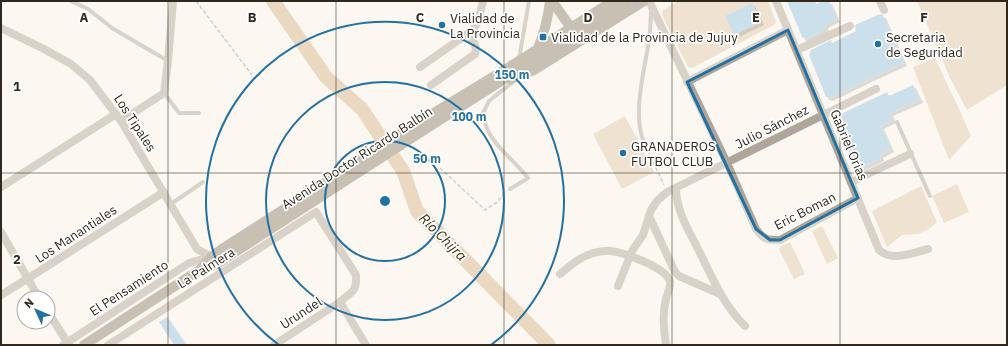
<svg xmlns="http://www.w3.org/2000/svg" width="1008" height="346" font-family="'IBM Plex Sans',sans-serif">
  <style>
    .green { fill: #e0c7ab }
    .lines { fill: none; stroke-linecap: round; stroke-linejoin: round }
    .river { stroke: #d8b286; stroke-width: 14 }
    .building { fill: #92c3e7; filter: url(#shadow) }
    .path { stroke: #a39c94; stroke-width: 1.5; stroke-dasharray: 4 2; stroke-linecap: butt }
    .lane { stroke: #afa599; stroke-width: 4 }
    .street { stroke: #afa599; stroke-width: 8 }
    .secondary { stroke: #8c7d6c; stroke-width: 10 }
    .marked { fill: none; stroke: #2271a3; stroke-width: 3; stroke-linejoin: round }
    .grid { fill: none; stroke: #31281d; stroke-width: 1; stroke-opacity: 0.55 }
    .ring { fill: none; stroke: #2271a3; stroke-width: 2 }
    .poi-dot { fill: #2271a3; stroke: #fff; stroke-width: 1.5 }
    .labels { text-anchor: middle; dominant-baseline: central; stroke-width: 3.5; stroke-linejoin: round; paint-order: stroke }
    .poi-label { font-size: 13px; fill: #31281d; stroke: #fff; text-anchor: start }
    .street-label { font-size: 13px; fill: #31281d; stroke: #fff }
    .water-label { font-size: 14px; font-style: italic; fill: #462c08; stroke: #fff }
    .grid-label { font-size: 13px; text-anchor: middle; font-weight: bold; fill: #31281d; stroke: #fff; stroke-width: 3.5; stroke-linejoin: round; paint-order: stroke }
    .centre { fill: #2271a3; stroke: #fff; stroke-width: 2 }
    .ring-label { font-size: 12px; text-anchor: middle; font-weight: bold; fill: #2271a3; stroke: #fff; stroke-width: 3.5; stroke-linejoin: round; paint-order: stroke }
  </style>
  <defs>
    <filter id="shadow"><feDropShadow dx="3" dy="3" stdDeviation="0" flood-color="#0004"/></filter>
  </defs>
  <rect width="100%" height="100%" fill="#fcf7f1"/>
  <g class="green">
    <path d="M678,1H768L776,22L774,25L692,68L688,67L662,15L663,10Z"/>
    <path d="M917,1H1007V85L967,110L950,78Z"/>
    <path d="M935,58C947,84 960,110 971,136L949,160L913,67Z"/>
    <path d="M625,116L654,172L622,189L593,134Z"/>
    <path d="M957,184L969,212L944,223L932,196Z"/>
    <path d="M921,186L937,222L929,229L918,234L902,235L887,247L872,211Z"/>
    <path d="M822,226L838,258L827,264L812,231Z"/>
    <path d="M790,242L805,274L794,279L779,249L781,246Z"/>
  </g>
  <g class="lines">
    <path class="river" d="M273,1L326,77L362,109L403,171L417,211L549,345"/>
  </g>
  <g class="building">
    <path d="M787,1H815L816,4L823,1H829L837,19L825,25L826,29L806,39L802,37Z"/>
    <path d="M752,3L761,22L734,35L725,16Z"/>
    <path d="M880,14L883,15L904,63L875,76L830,98L826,97L809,55L811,50L831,40L832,43L856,31L855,25Z"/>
    <path d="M913,85L920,100L890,113L893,120L881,126L891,149L880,155L881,158L859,169L854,167L836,121L837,116L887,92L889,96Z"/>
    <path d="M167,317L186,345H174L159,322Z"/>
  </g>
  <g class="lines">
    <g class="path">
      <path d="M196,1L252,75"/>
      <path d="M648,151L664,185"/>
      <path d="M440,168L485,210L496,203L505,193"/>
    </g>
    <g class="lane">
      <path d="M71,1L88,9L112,28L168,61"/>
      <path d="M519,59L529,1"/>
      <path d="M164,93L179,113H199"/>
      <path d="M897,122L930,196"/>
      <path d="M645,145C632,118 643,76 648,47C650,35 651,22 651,10"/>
      <path d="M510,189L528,178C515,161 496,148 487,129C485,124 484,118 483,113L489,101L513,82"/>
      <path d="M171,204L203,182"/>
    </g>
    <g class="street">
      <path d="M649,1L727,163L756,229C764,240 767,240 780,240L858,198"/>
      <path d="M776,1L879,250C893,262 912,253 928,249"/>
      <path d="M880,1L884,10"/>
      <path d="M1,28L42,48L71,64L90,80L121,121L197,249L211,257L214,262"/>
      <path d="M797,50L850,26"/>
      <path d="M420,67L473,30L478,22L483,1"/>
      <path d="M687,82L788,30"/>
      <path d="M431,85L475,54C478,45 473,41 468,35"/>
      <path d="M121,121L164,93L168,61L173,1"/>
      <path d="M851,182L910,154"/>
      <path d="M1,187L116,114"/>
      <path d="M676,188C676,212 690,232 700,253C713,279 724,306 745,326"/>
      <path d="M649,216L675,272L679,276L720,294"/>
      <path d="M1,232L39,298"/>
      <path d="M560,274C570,266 580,257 593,253C598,252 606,250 611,251C625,253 665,267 670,281C671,287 667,294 666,299C662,314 664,330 666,345"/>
      <path d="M618,286L632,251L643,235L651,210L657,201L667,192L876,89"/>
      <path d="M1,295L27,279L164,192"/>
      <path d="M48,312L69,345"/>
      <path d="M63,345L189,263L211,257"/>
      <path d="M108,345L316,212L356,275C357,292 352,291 340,302L366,345"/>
      <path d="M274,345L340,302"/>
    </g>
    <g class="secondary">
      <path d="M552,1L574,32"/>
      <path d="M538,48C545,32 548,18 550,1"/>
      <path d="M510,79L534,70L644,1"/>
      <path d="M201,269L211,257L222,249L419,122L519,61L613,1"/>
      <path d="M84,345L201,269L215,265L424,130L627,1"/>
    </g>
  </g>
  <path d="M0 0H1008V346H0ZM788,30L858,198L780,240H770L756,229L687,82Z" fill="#fcf7f1" fill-opacity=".55" fill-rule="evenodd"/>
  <path class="marked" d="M788,30L858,198L780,240H770L756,229L687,82Z"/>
  <path class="grid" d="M168,1V345M336,1V345M504,1V345M672,1V345M840,1V345M1,173H1007"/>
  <g class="ring">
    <circle cx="385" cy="201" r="60"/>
    <circle cx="385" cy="201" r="119"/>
    <path d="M279 345A179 179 0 1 1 491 345"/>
  </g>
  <g class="poi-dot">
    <circle cx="442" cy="25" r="4"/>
    <rect x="539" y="33" width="8" height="8" rx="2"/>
    <circle cx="878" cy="44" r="4"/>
    <circle cx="623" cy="153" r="4"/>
  </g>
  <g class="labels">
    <g class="poi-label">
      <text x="450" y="18">Vialidad de<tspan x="450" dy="15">La Provincia</tspan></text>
      <text x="551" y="37">Vialidad de la Provincia de Jujuy</text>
      <text x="886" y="37">Secretaria<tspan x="886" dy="15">de Seguridad</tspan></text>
      <text x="631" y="146">GRANADEROS<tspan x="631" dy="15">FUTBOL CLUB</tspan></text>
    </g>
    <g class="street-label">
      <text transform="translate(135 123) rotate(57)">Los Tipales</text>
      <text transform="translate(772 127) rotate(-27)">Julio Sánchez</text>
      <text transform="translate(849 145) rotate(67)">Gabriel Orias</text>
      <text transform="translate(357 158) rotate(-33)">Avenida Doctor Ricardo Balbín</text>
      <text transform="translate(805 211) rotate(-27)">Eric Boman</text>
      <text transform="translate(76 234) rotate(-33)">Los Manantiales</text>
      <text transform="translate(206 268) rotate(-32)">La Palmera</text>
      <text transform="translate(129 288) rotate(-33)">El Pensamiento</text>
      <text transform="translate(301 313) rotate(-33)">Urundel</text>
    </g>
    <g class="water-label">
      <text transform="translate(443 237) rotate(45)">Río Chijra</text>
    </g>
  </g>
  <g class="grid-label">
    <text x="84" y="22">A</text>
    <text x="252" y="22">B</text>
    <text x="420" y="22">C</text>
    <text x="588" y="22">D</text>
    <text x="756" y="22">E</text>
    <text x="924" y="22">F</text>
    <text x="17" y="91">1</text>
    <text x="17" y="264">2</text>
  </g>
  <circle cx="385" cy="201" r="6" class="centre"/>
  <g class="ring-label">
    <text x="512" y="79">150 m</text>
    <text x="469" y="121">100 m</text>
    <text x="427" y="163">50 m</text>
  </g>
  <rect width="1008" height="346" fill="none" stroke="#31281d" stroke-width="4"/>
  <g transform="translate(36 310) rotate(314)"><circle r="19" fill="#ffffff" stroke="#ada9a5"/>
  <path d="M0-3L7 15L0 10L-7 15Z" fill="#2271a3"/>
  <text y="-6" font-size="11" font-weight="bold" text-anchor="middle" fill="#31281d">N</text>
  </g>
</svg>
